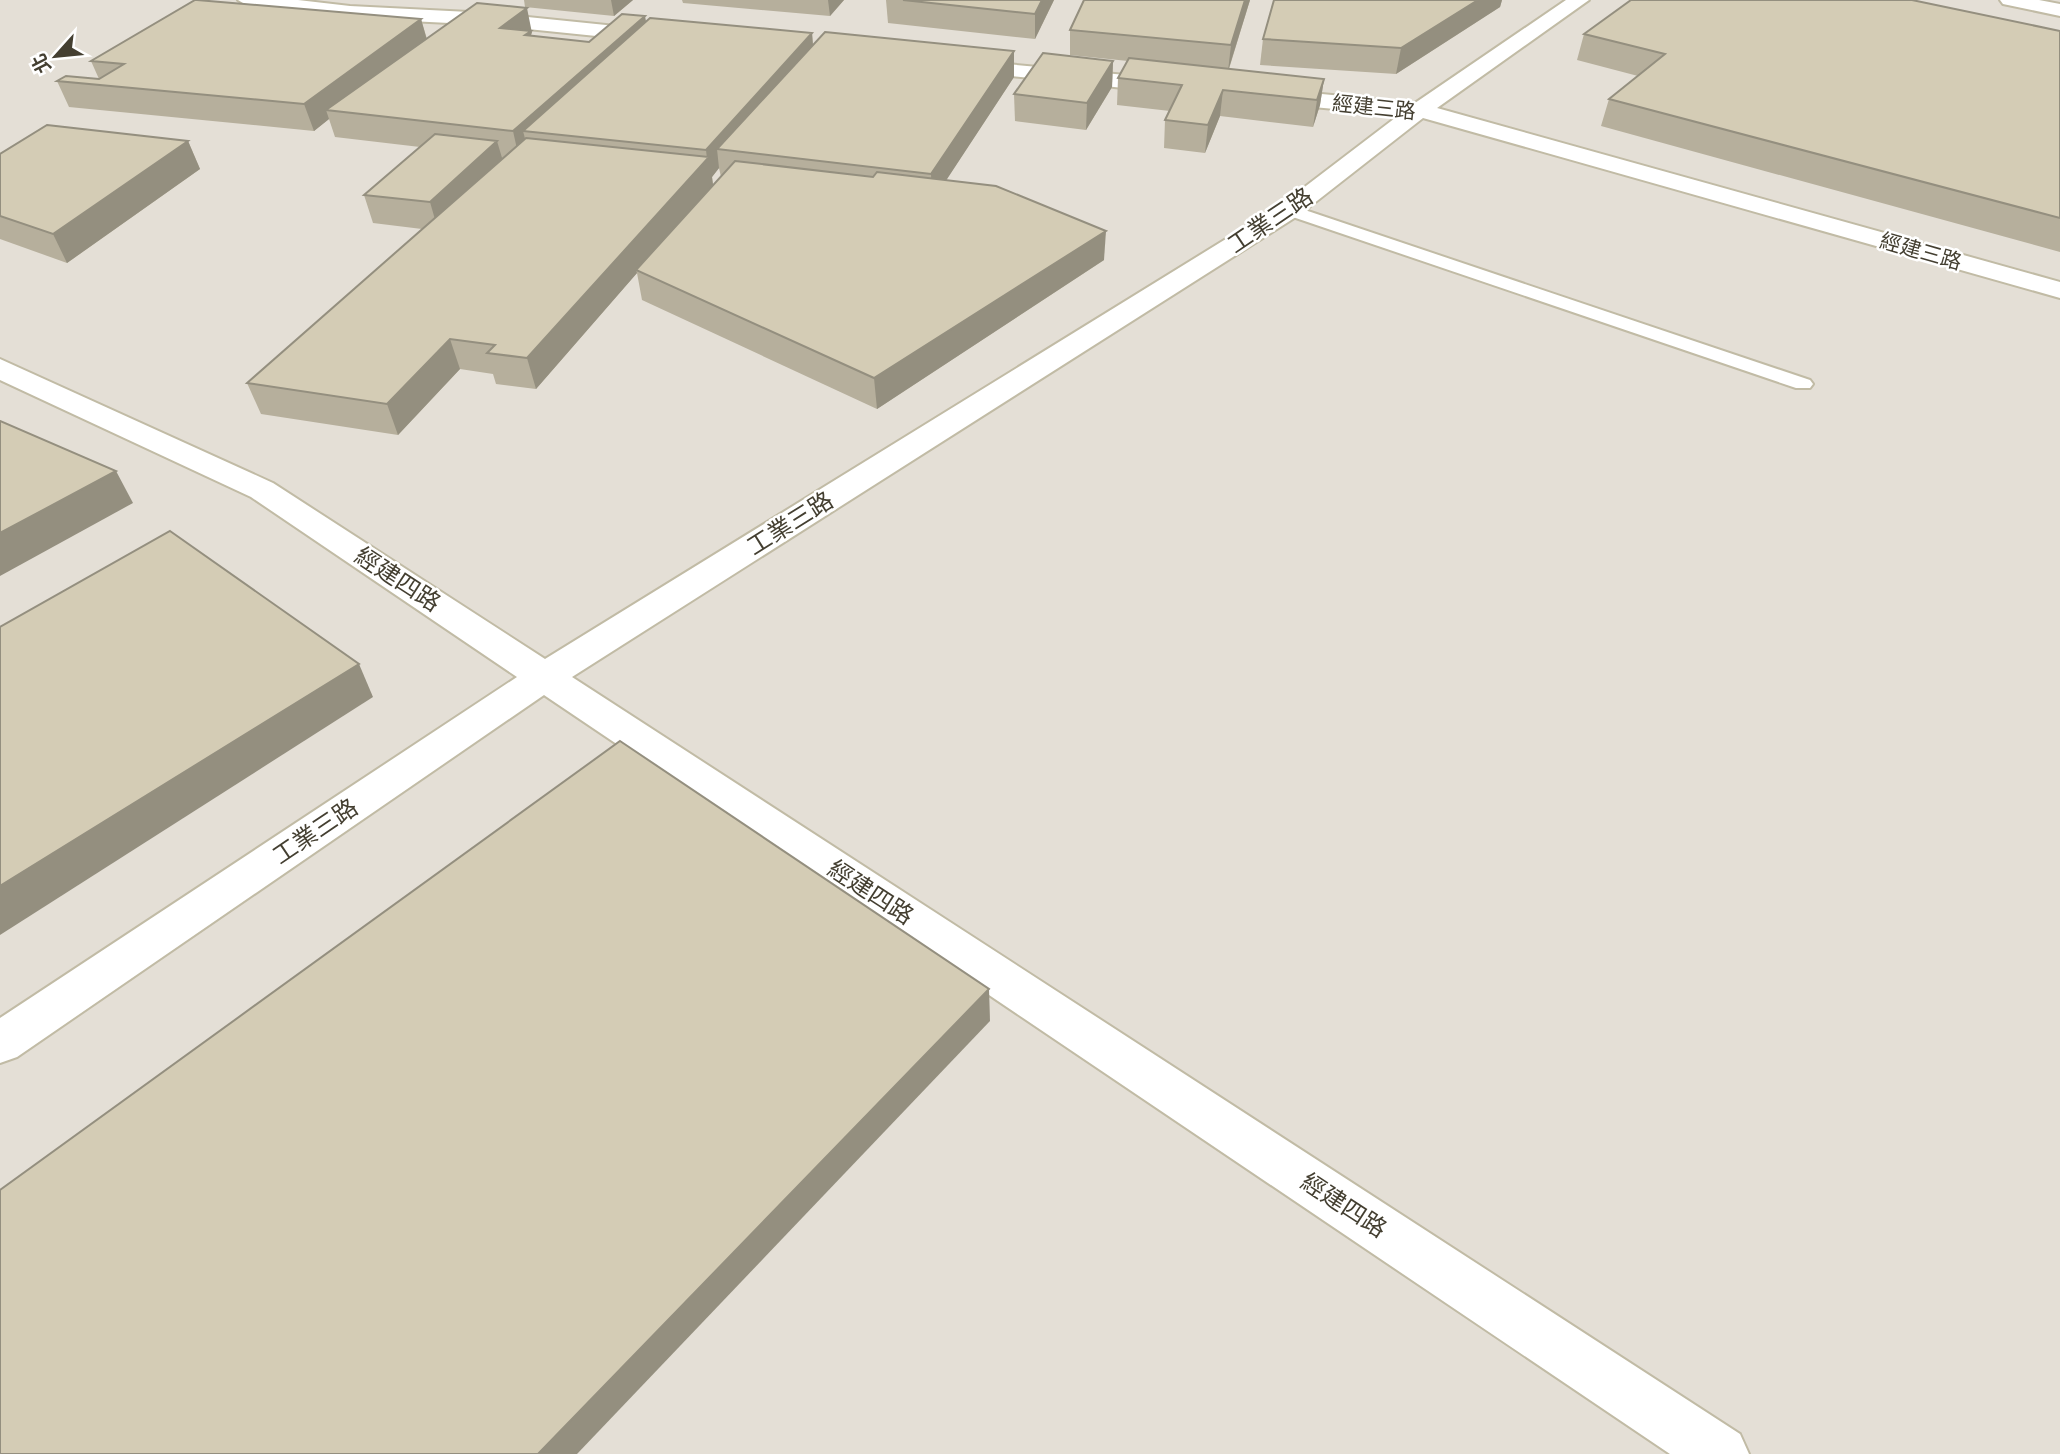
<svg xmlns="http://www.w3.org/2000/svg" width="2060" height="1454" font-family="Poppins,'Noto Sans TC',sans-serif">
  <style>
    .industrial { fill: #e4dfd6 }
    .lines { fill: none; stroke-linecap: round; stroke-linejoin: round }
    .service-casing { stroke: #c1bba5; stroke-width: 4 }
    .minor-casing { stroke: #c1bba5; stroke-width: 4 }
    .service { fill: #fff; fill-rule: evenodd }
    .minor { fill: #fff; fill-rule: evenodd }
    .wall { fill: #b6af9c; fill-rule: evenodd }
    .shaded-wall { fill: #948f7f }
    .building { fill: #d4ccb5; stroke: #948f7f; stroke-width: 2 }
    .labels { text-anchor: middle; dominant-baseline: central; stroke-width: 5; stroke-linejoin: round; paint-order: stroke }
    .far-street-label { font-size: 21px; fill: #443f31; stroke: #fff }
    .street-label { font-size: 24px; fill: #443f31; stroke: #fff }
  </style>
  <rect width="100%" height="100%" fill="#f3efe0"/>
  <rect class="industrial" x="0" y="0" width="2060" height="1454"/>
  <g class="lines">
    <defs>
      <path id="service" d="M1290,205L1810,380L1813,384L1810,388H1796L1284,214L1281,210L1284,206Z"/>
      <g id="minor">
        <path d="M238,0H298L350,6L489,13L655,30L662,32L665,36L662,40L655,42L489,25L350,18L248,6Z"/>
        <path d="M1566,0H1589L1437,108L2060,282V298L1423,118L1299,215L572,677L1740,1434L1749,1454H1670L544,695L17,1057L0,1063V1018L517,677L251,497L0,380V359L273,483L545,659L1281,205L1399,115L1269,103L1261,101L1258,96L1261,91L1269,89L1415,103Z"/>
        <path d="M2000,0H2039L2060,4V16L2003,4Z"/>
        <path d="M962,60L1170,79L1178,81L1181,86L1178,91L1170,93L955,70L951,66L955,62Z"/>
      </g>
    </defs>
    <use href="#service" class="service-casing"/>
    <use href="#minor" class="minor-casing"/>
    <use href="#service" class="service"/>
    <use href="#minor" class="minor"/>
  </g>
  <g class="wall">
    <path d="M524,0H633L614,16L525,7Z"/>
    <path d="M682,0H844L830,16L683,3Z"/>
    <path d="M886,0H1054L1035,39L888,23Z"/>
    <path d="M1084,0H1250L1229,69L1324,79L1320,105L1313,127L1220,116L1205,153L1164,148L1165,120L1170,111L1117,105L1118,78L1128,61L1070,55V30Z"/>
    <path d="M1274,0H1502L1500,7L1396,74L1260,65L1263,39Z"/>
    <path d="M421,19L427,39L532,33L531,34L532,36L589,42L646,22L812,33L813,46L1014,77L946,180L1104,260L877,409L642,300L637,273L536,389L496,384L493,374L460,369L398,435L261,414L247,383L422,229L373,223L364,195L420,147L335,137L329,119L314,131L69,107L57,81L99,79L91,61ZM719,168L721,177L713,185L712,177Z"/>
    <path d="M2060,31V252L1601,126L1609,99L1638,76L1577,60L1584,34Z"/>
    <path d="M1113,61L1112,87L1086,130L1015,121L1014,94Z"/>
    <path d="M188,141L200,169L67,263L0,239V154Z"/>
  </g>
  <g class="shaded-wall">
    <path d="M611,0H633L614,16Z"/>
    <path d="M828,0H844L830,16Z"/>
    <path d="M1042,0H1054L1035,39V14Z"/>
    <path d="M1245,0H1250L1228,71L1231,45Z"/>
    <path d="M1478,0H1502L1500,7L1396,74L1401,48Z"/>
    <path d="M527,8L532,33L531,34L537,57L500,28Z"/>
    <path d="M645,16L650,42L523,131L528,150L519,158L513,131Z"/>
    <path d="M421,19L428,44L326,110L329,119L314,131L304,104Z"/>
    <path d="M812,33L814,59L717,149L719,168L712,177L713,185L636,270L637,273L536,389L527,358L707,159L706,150Z"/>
    <path d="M1014,51V77L932,202L931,174Z"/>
    <path d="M1113,61L1112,87L1086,130L1087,103Z"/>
    <path d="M1324,79L1320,105L1313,127L1317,100Z"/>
    <path d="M1223,90L1220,116L1205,153L1208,125Z"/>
    <path d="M188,141L200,169L67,263L53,234Z"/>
    <path d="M497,141L505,168L438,230L430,202Z"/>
    <path d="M1106,231L1104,260L877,409L874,378Z"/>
    <path d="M450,339L460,369L398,435L387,404Z"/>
    <path d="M116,471L133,503L0,576V533Z"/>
    <path d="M359,664L373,697L0,935V886Z"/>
    <path d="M989,989L990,1021L577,1454H538Z"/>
  </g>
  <g class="building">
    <path d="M195,0H197L421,19L304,104L57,81L66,76L99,79L124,64L91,61Z"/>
    <path d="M903,0H1042L1035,14Z"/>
    <path d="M1084,0H1245L1231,45L1070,30Z"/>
    <path d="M1274,0H1478L1401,48L1263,39Z"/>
    <path d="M1631,0H1912L2060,31V218L1609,99L1665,54L1584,34Z"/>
    <path d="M477,3L527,8L500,28L531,31L525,35L589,42L622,14L645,16L513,131L326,110Z"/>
    <path d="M650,18L812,33L706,150L523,131Z"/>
    <path d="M825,32L1014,51L931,174L717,149Z"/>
    <path d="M1043,53L1113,61L1087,103L1014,94Z"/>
    <path d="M1129,58L1324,79L1317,100L1223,90L1208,125L1165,120L1182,85L1118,78Z"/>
    <path d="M47,125L188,141L53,234L0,216V154Z"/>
    <path d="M435,134L497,141L430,202L364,195Z"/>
    <path d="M526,138L709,157L527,358L487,353L495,345L450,339L387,404L247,383Z"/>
    <path d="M735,161L873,177L877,172L996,186L1106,231L874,378L636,270Z"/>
    <path d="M0,421L116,471L0,533Z"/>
    <path d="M170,531L359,664L0,886V627Z"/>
    <path d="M620,741L989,989L538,1454H0V1190Z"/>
  </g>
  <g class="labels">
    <g class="far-street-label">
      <text transform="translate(1374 107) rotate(6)">經建三路</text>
      <text transform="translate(1921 251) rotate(16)">經建三路</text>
    </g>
    <g class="street-label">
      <text transform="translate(1270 220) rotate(-34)">工業三路</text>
      <text transform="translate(790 523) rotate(-32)">工業三路</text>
      <text transform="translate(398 579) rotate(33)">經建四路</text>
      <text transform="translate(315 831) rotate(-34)">工業三路</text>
      <text transform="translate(871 892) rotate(33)">經建四路</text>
      <text transform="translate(1344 1205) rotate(33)">經建四路</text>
    </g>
  </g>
  <g transform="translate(56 56) rotate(243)" stroke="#ffffff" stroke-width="5" paint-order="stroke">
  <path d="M0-5L12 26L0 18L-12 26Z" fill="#443f31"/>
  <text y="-10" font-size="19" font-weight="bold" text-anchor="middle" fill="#443f31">北</text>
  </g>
</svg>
